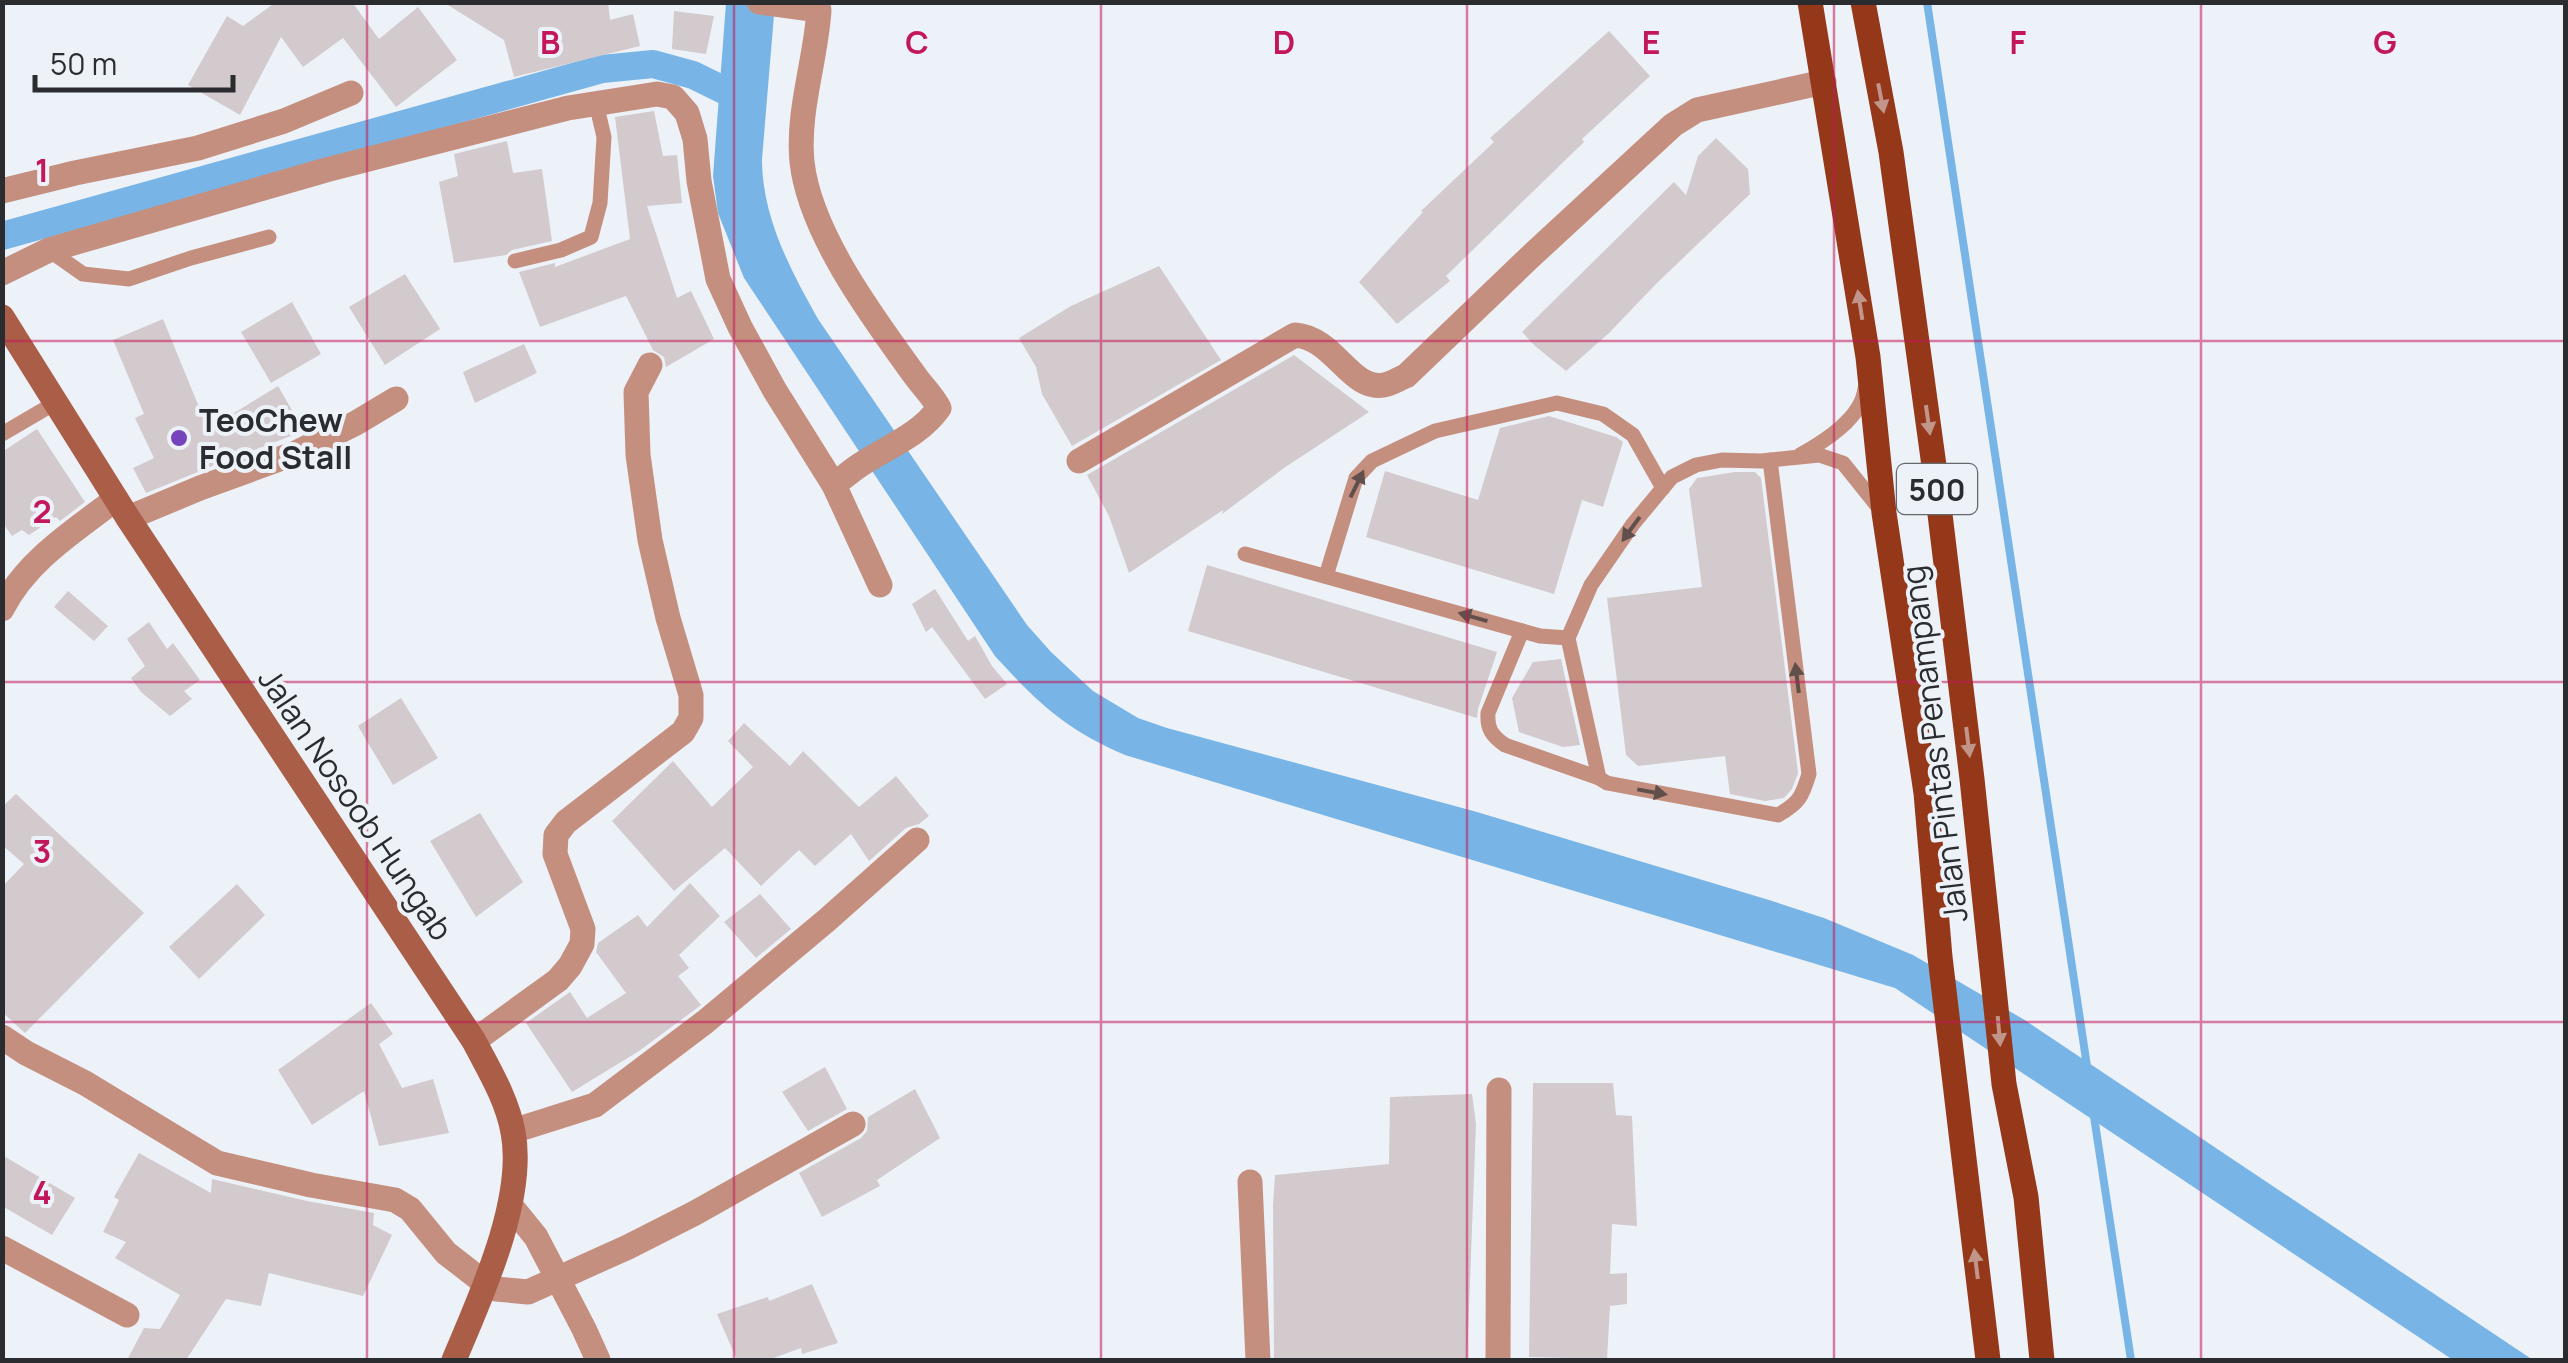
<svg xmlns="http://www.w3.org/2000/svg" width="2568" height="1363" font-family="Manrope,sans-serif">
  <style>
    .water { fill: #78b5e6 }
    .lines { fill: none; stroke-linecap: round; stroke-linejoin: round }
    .stream { stroke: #78b5e6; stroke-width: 8 }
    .canal { stroke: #78b5e6; stroke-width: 28 }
    .building { fill: #d2cacd }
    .lane { stroke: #c58f7f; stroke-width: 15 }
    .street { stroke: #c58f7f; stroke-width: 25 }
    .secondary { stroke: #aa5e47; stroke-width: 25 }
    .primary { stroke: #95381a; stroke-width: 25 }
    .oneway { fill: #c1958a }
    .oneway2 { fill: #604f4b }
    .grid { fill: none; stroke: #c2185b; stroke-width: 2.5; stroke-opacity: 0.55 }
    .poi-dot { fill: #7544bc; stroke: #edf2f9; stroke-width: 4 }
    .labels { text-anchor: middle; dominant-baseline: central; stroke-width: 8; stroke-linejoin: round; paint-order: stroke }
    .shield { fill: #edf2f9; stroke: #64676c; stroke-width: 2.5 }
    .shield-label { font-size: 30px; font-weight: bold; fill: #2a2c2f }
    .poi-label { font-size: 32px; font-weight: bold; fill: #2a2c2f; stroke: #edf2f9; text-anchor: start }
    .street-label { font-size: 32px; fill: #2a2c2f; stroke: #edf2f9 }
    .grid-label { font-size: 32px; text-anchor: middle; font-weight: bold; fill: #c2185b; stroke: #edf2f9; stroke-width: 8; stroke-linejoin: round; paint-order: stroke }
  </style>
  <rect width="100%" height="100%" fill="#edf2f9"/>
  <path class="water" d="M726,3H775L762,159C762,217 790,269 818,319L1027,625L1051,652L1093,691L1138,718L1167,728L1477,812L1769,900L1824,918L1913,955L2023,1019L2533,1360H2453L1895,988L1125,755C1065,729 1038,703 995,656L744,278L718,213L713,176Z"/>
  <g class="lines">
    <g class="stream">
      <path d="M1927,2L2087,1066"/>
      <path d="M2093,1110L2131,1360"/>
    </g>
    <path class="canal" d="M2,236L602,69L653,64L693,75L742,99"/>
  </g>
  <g class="building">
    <path d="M276,2H352L379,39L418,7L457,60L396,107L343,38L303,67L281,37L240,115L188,85L227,16L243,26Z"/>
    <path d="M443,2H608L610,20L633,14L640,46L514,77L504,40Z"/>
    <path d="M674,11L714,16L706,54L672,49Z"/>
    <path d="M1609,31L1650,76L1582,139L1584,142L1446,276L1450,281L1397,324L1359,282L1423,212L1421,211L1494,142L1490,138Z"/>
    <path d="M654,111L663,156L677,155L682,203L647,206L677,298L691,291L714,339L666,367L664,357L653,350L626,296L540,327L519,272L555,263V267L630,239L615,117Z"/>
    <path d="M1716,138L1748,169L1750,194L1657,283L1609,333L1566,371L1535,346L1522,332L1674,182L1686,195L1698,156Z"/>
    <path d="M507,141L513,173L542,169L552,241L512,250L506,255L454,263L439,182L458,176L454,154Z"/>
    <path d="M1159,266L1221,360L1072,446L1042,394L1036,367L1019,338L1071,306Z"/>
    <path d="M405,274L440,329L385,365L349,307Z"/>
    <path d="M292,302L321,354L271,383L241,332Z"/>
    <path d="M163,319L208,429L278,386L304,431L247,453L245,449L210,467L146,493L133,468L154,458L135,418L144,414L113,340Z"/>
    <path d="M524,344L537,373L475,403L463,372Z"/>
    <path d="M1294,355L1369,412L1284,468L1222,514L1223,510L1129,573L1109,516L1087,475Z"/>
    <path d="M1549,416L1616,437L1623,442L1603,507L1582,500L1554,594L1366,537L1385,471L1478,500L1500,428Z"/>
    <path d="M37,429L85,502L60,521L56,517L29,535L22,530L12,536L2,522V452Z"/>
    <path d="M1735,472H1755L1761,478L1798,773L1792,789L1784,798L1765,801L1730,794L1725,756L1638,766L1626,755L1607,598L1702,587L1689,489L1697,478Z"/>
    <path d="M1207,565L1497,652L1478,709L1477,718L1188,631Z"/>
    <path d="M935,589L968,641L975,636L992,666L1007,684L985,699L932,627L926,632L912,604Z"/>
    <path d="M68,591L108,626L94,641L54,607Z"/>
    <path d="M149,622L167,649L173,643L200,680L184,691L192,699L170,716L141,692L131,678L145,666L127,639Z"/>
    <path d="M1561,659L1580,745L1563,747L1519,732L1512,698L1533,662Z"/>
    <path d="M401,698L438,758L393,785L358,726Z"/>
    <path d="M744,723L790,766L803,751L859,807L896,776L929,816L919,824L906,828L869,861L851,834L815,866L799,850L761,886L725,848L674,891L612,821L673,761L712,807L753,767L728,741Z"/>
    <path d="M16,794L144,913L25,1033L2,1012V887L24,864L2,845V807Z"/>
    <path d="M480,813L523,882L476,917L430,841Z"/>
    <path d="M690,883L720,916L679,955L689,968L678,976L701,1005L639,1051L572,1092L526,1023L570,992L587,1018L626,993L596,952L598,943L638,915L647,927Z"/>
    <path d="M237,884L265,915L199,979L169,947Z"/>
    <path d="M760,894L791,929L756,958L724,922Z"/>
    <path d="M371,1003L393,1034L379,1044L402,1088L433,1079L449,1133L379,1146L364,1091L312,1125L278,1070Z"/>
    <path d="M825,1067L847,1109L808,1131L782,1092Z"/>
    <path d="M1533,1083H1613L1616,1115L1632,1116L1637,1226L1612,1224L1610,1274L1627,1273V1304L1610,1306L1607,1359L1529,1357Z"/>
    <path d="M915,1089L940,1138L877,1180L880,1186L822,1217L799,1173L861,1138L867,1131L868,1117Z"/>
    <path d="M1472,1094L1476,1124L1467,1360H1274L1273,1206L1275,1175L1389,1164L1390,1097Z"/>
    <path d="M139,1153L211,1193L212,1179L307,1201L374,1213L373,1225L392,1235L363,1296L269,1273L261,1306L226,1299L186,1360H127L144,1328L160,1329L180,1295L115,1258L126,1242L103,1232L119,1200L114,1197Z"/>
    <path d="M2,1155L75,1198L52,1235L2,1206Z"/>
    <path d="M812,1284L838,1343L802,1354L801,1348L768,1360H737L717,1314L768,1297L769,1301Z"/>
  </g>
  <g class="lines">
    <g class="lane">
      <path d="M49,250L83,274L129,279L191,258L269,237"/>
      <path d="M515,261L561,250L591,237L600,203L604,137L596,103"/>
      <path d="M2,434L55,403"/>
      <path d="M1800,455C1825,441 1862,418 1865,388"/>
      <path d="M1770,460L1809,774C1802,797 1799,803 1778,815L1607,783L1599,778L1568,638L1591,585L1633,524L1672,477L1696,465L1722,460L1761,461L1819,455L1843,463L1883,513"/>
      <path d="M1245,554L1540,636L1568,638"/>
      <path d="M1326,576L1356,478L1372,461L1435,431L1557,403L1603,414L1633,435L1663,488"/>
      <path d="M1522,631L1488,713C1487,729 1492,736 1505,745L1599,778"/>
    </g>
    <g class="street">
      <path d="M759,2L819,10C816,60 797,111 802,162C810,234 874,319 916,377C924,388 933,396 939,408C920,435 887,447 860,465C851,471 843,478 834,485"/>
      <path d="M2,191L75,173L198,148L284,121L351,93"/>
      <path d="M2,273L49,250L326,170L568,108L657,94L673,97L687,113L695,139L699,181L718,279L740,327L774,389L834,485L880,585"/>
      <path d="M1079,461L1295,335C1335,338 1350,391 1384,385C1391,384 1400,378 1406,376L1529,258L1673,125L1697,110L1824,82"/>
      <path d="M128,518L200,488L296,453L356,423L396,399"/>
      <path d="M2,609C26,561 74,531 116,499"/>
      <path d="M2,1037L26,1053L85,1083L217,1163L311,1185L395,1200L410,1209L446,1253L486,1284L496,1289L528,1292L628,1247L695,1213L853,1124"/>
      <path d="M474,1041L558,980L570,966L582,944L583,929L555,854L556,835L566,822L683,732L691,718V695L668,618L650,540L638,455L636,392L650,365"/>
      <path d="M513,1131L595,1105L705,1022L827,920L917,840"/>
      <path d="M1250,1182L1258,1360"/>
      <path d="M510,1205L536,1237L584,1329L598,1360"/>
      <path d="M2,1248L127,1315"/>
      <path d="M1498,1360L1499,1090"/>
    </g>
    <path class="secondary" d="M2,317L128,518L474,1041C489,1070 507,1099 513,1132C526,1200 480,1298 454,1360"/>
    <g class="primary">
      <path d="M1810,2L1868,357L1884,513L1926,793L1940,957L1988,1360"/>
      <path d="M1863,2L1891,152L1935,473L1972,779L2004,1084L2026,1197L2042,1360"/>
    </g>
  </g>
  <defs><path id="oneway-solid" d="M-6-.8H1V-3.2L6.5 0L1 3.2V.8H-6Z" transform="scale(2.5)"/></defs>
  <g class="oneway">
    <use href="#oneway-solid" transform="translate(1881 98) rotate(79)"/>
    <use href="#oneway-solid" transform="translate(1860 305) rotate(-99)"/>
    <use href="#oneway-solid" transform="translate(1928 420) rotate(82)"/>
    <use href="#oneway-solid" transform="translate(1968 742) rotate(83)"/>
    <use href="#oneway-solid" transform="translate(1999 1031) rotate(85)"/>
    <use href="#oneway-solid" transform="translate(1976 1264) rotate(-97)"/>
  </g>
  <g class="oneway2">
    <use href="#oneway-solid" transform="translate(1357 484) rotate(-64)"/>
    <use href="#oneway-solid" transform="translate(1631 529) rotate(126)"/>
    <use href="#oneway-solid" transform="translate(1473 617) rotate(-164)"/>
    <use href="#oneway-solid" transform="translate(1797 678) rotate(-97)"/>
    <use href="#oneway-solid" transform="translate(1652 792) rotate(10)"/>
  </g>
  <path class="grid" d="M367,2V1360M734,2V1360M1101,2V1360M1467,2V1360M1834,2V1360M2201,2V1360M2,341H2566M2,682H2566M2,1022H2566"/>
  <circle class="poi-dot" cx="179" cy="438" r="10"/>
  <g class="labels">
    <rect class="shield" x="1897" y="464" width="80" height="50" rx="8"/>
    <g class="shield-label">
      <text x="1937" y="489">500</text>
    </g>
    <g class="poi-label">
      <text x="199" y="420">TeoChew<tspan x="199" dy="37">Food Stall</tspan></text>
    </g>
    <g class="street-label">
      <text transform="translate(1934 744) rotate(-97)">Jalan Pintas Penampang</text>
      <text transform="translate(356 804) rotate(56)">Jalan Nosoob Hungab</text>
    </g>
  </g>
  <g class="grid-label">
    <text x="550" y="54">B</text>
    <text x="917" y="54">C</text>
    <text x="1284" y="54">D</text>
    <text x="1651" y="54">E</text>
    <text x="2018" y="54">F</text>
    <text x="2385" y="54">G</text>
    <text x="42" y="182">1</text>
    <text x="42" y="523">2</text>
    <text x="42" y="863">3</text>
    <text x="42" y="1204">4</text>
  </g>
  <rect width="2568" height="1363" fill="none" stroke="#2a2c2f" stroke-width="10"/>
  <path d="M35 75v15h198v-15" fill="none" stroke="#2a2c2f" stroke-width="5"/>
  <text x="50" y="75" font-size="30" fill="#2a2c2f" stroke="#edf2f9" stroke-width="8" paint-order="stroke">50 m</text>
</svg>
